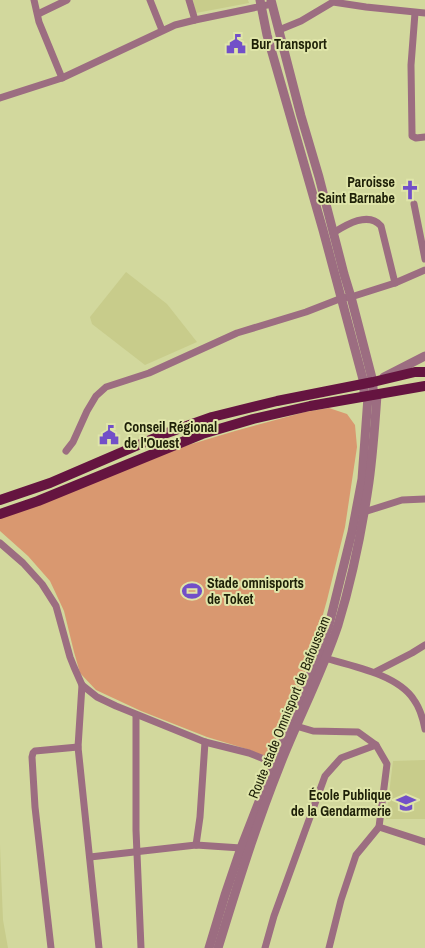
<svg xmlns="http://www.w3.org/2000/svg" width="425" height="948" font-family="'Archivo Narrow',sans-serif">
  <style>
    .built { fill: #c8cc8b }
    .green { fill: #d99870 }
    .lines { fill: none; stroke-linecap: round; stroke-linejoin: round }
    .minor { stroke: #9c6d81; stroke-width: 7 }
    .tertiary { stroke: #9c6d81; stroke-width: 9 }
    .primary { stroke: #651440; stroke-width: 10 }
    .labels { text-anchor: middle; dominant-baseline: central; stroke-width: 4; stroke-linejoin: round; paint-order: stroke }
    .poi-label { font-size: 14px; font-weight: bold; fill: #1e2008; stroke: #dfe5a9; text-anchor: start }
    .street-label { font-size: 14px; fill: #1e2008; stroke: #dfe5a9 }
  </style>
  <rect width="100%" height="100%" fill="#d2d89d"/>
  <g class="built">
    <path d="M193,0H248L249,3L196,13Z"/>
    <path d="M126,272L167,304L197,342L145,365L92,324L90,317Z"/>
    <path d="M425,760V819H386L393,761Z"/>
    <path d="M0,845L3,920L8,948H0Z"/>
  </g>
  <path class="green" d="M329,408L347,414L355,425L357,447L345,527L327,600L311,657L284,722L267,758L250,750L207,737L141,711L96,690L80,673L74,652L64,611L50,581L28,556L0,531V517L185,446L235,431L305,412Z"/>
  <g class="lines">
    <g class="minor">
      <path d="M34,0L39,22L62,78"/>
      <path d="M150,0L162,30"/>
      <path d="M189,0L195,20"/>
      <path d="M415,13L411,65L412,133V136L416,138L425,137"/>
      <path d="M38,14L67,0"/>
      <path d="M279,30L301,21L333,2L366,7L425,13"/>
      <path d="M0,98L62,78L175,25L195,20L272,4"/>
      <path d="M414,204L425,259"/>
      <path d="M333,233C346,225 368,211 381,226L395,283"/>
      <path d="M66,451L73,442L87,411L96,396L106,387L149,373L237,333L306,312L342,298L351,297L395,283L425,270"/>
      <path d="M364,512L402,500L425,499"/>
      <path d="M0,543L23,563L42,584L56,606L70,657L74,667L82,685L97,697L116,706L205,742L249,753L279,765"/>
      <path d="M321,657C348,665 398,674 414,700C420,708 423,719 425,729"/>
      <path d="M375,672L412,653L425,645"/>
      <path d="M82,685L78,747L99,948"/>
      <path d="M136,715V830L141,948"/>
      <path d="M296,726L313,731L358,732L376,745L387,764L379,827L425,842"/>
      <path d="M196,845L200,817L205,742"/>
      <path d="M90,857L196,845L241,848"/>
      <path d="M51,948L35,807L32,757L33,753L35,751L78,747"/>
      <path d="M265,948L274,916L325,776L341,758L376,745"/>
      <path d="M329,948L341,900L356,855L379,827"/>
    </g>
    <g class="tertiary">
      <path d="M384,377L425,356"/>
      <path d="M209,948L225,895L241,848L274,763L318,656L329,625L352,532L362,479L368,397L364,392V383L323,230L267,35L260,0"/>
      <path d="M218,948C237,886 256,825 280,765C298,719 322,673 338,625C352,579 362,530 369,482C373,453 375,424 377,395L373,390V382L351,297L344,274L319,177L301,116L271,0"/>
    </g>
    <g class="primary">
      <path d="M0,500L50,483L164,434L212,417L277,401L373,382L415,372H425"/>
      <path d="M0,514L38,501L202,434L253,419L310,406L425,386"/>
    </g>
  </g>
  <defs>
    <symbol id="civic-bare" viewBox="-9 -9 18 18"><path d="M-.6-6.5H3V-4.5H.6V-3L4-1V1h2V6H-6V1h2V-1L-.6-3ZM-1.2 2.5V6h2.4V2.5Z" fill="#724fc8" stroke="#dfe5a9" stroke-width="2.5" paint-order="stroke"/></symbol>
    <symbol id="church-bare" viewBox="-9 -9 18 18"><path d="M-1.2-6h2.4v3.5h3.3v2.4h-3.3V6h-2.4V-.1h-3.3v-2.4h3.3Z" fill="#724fc8" stroke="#dfe5a9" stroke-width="2.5" paint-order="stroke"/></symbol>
    <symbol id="stadium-bare" viewBox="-9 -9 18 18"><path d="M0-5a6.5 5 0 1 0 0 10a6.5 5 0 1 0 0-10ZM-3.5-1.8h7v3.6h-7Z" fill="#724fc8" stroke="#dfe5a9" stroke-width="2.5" paint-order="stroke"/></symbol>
    <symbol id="school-bare" viewBox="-9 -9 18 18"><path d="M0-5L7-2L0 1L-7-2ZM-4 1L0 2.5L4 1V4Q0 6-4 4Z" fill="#724fc8" stroke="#dfe5a9" stroke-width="2.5" paint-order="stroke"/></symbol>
  </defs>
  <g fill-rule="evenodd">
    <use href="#civic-bare" x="222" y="30" width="28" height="28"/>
    <use href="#church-bare" x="396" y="176" width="28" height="28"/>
    <use href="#civic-bare" x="95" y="421" width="28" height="28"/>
    <use href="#stadium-bare" x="178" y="577" width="28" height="28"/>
    <use href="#school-bare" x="392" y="789" width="28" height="28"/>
  </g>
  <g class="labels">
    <g class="poi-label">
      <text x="251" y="44">Bur Transport</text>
      <text x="395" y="182" text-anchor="end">Paroisse<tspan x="395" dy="16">Saint Barnabe</tspan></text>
      <text x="124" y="427">Conseil Régional<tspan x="124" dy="16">de l'Ouest</tspan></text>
      <text x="207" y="583">Stade omnisports<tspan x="207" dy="16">de Toket</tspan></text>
      <text x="391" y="795" text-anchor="end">École Publique<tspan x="391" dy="16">de la Gendarmerie</tspan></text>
    </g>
    <g class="street-label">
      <text transform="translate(289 707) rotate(-68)">Route stade Omnisport de Bafoussam</text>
    </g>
  </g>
</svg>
